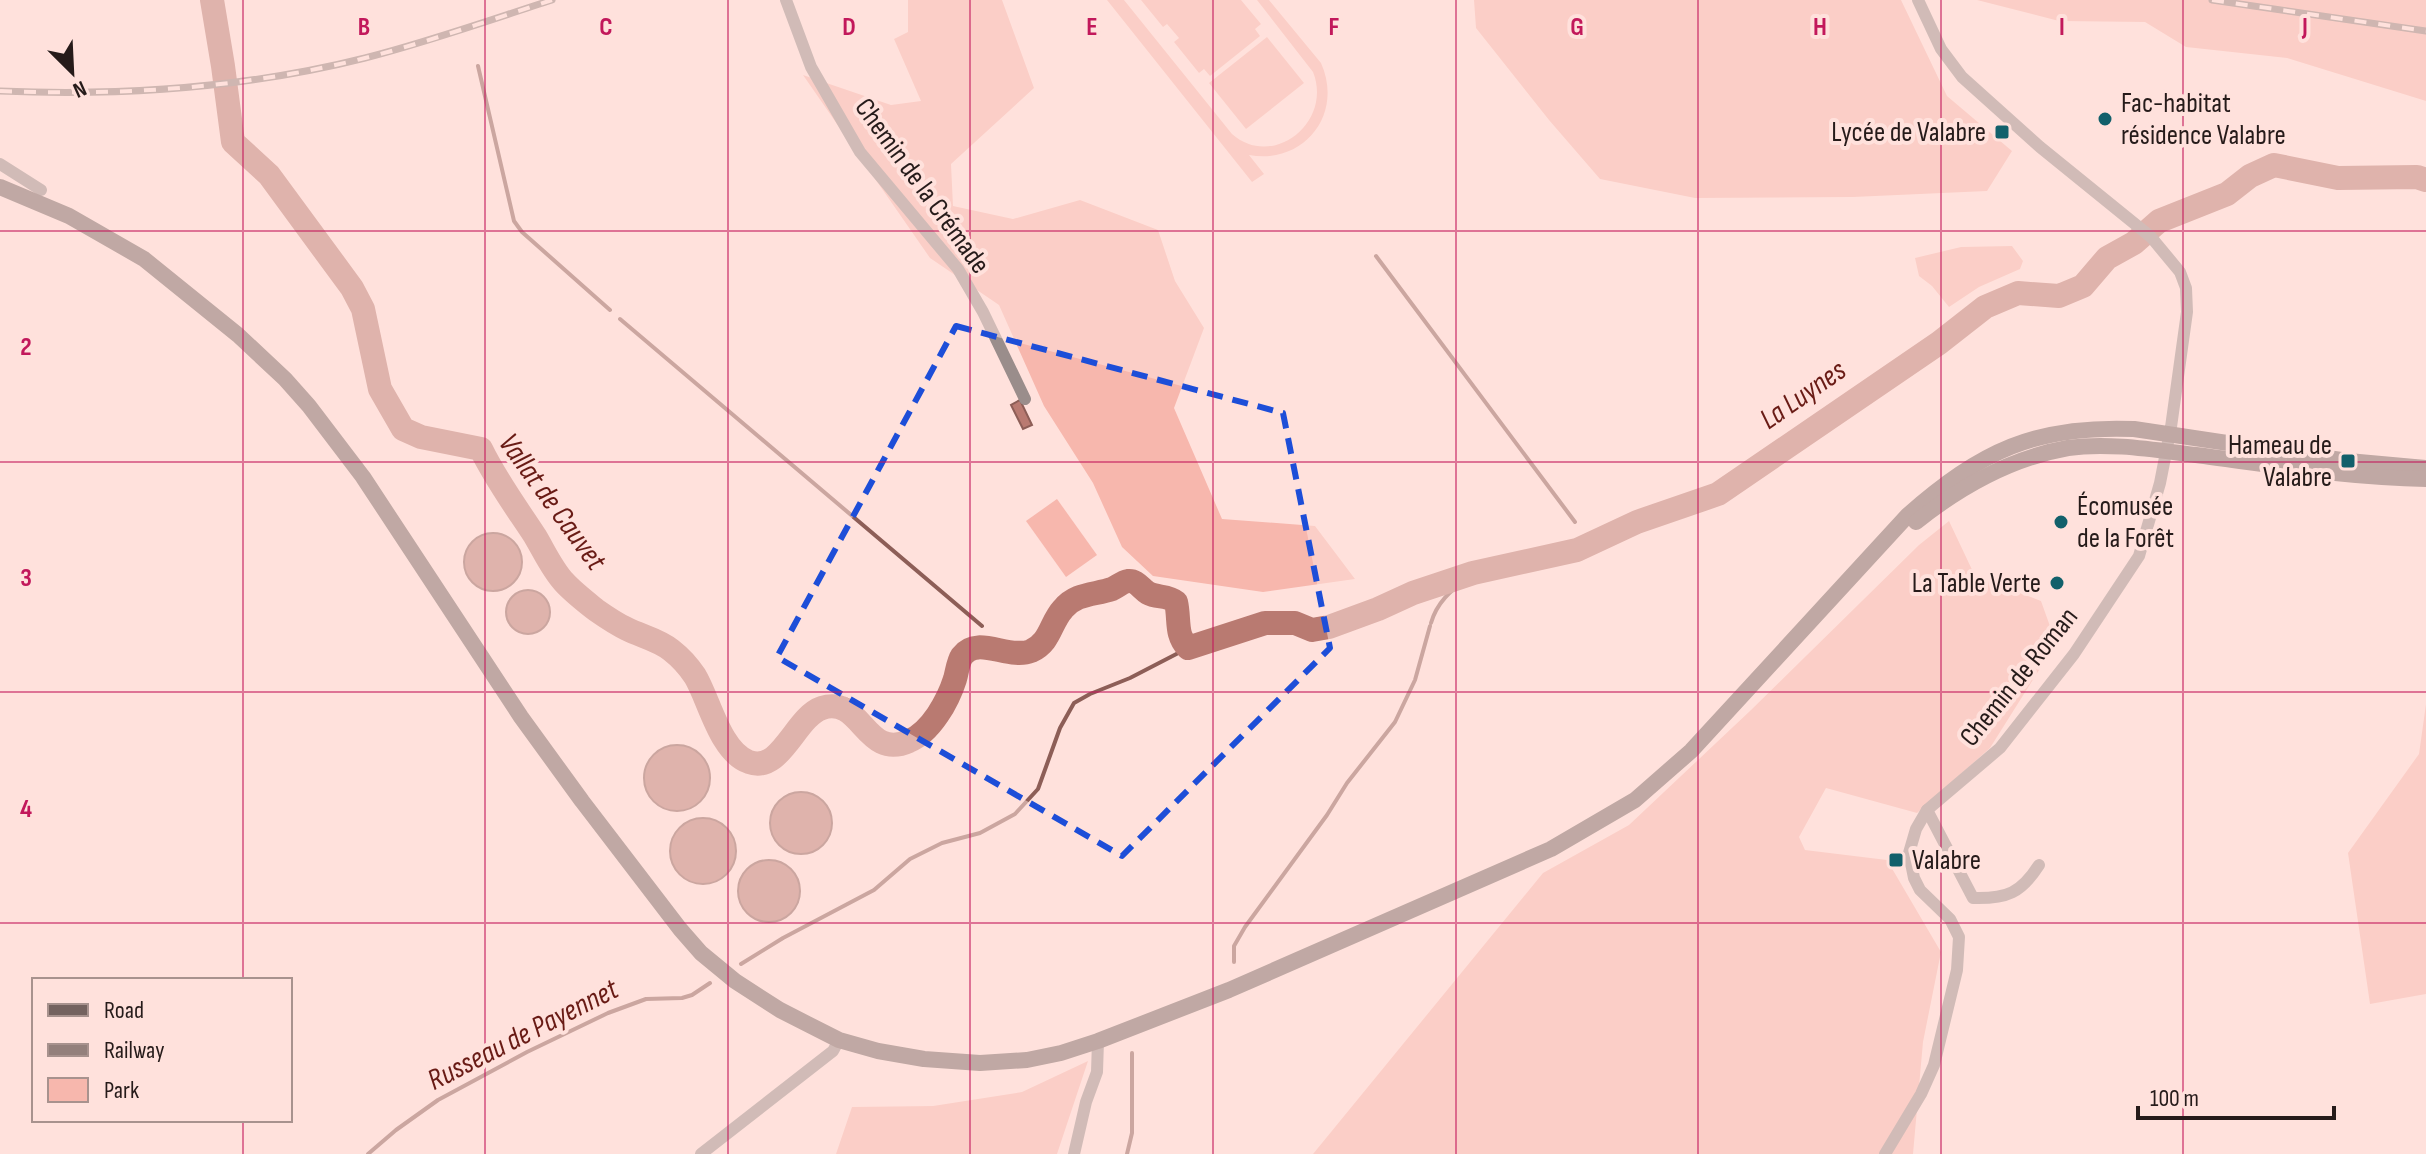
<svg xmlns="http://www.w3.org/2000/svg" width="2426" height="1154" font-family="'Sofia Sans Condensed',sans-serif">
  <style>
    .green { fill: #f7b7ad }
    .water { fill: #b97a71; stroke: #8d5e57; stroke-width: 2 }
    .lines { fill: none; stroke-linecap: round; stroke-linejoin: round }
    .stream { stroke: #8d5e57; stroke-width: 4 }
    .river { stroke: #b97a71; stroke-width: 24 }
    .street { stroke: #9a8d8b; stroke-width: 12 }
    .secondary { stroke: #74625f; stroke-width: 16 }
    .rail-casing { stroke: #94807c; stroke-width: 7 }
    .rail { stroke: #ffe1dc; stroke-width: 4; stroke-dasharray: 12; stroke-linecap: butt }
    .marked { fill: none; stroke: #1d4ed8; stroke-width: 6; stroke-dasharray: 16 10; stroke-linejoin: round }
    .grid { fill: none; stroke: #c2185b; stroke-width: 2; stroke-opacity: 0.55 }
    .poi-dot { fill: #12606b; stroke: #ffe1dc; stroke-width: 3 }
    .labels { text-anchor: middle; dominant-baseline: central; stroke-width: 8; stroke-linejoin: round; paint-order: stroke }
    .poi-label { font-size: 28px; fill: #261b1a; stroke: #ffe1dc; text-anchor: start }
    .street-label { font-size: 28px; fill: #261b1a; stroke: #ffe1dc }
    .water-label { font-size: 30px; font-style: italic; fill: #691b15; stroke: #ffe1dc }
    .grid-label { font-size: 26px; text-anchor: middle; font-weight: bold; fill: #c2185b; stroke: #ffe1dc; stroke-width: 8; stroke-linejoin: round; paint-order: stroke }
  </style>
  <rect width="100%" height="100%" fill="#ffe1dc"/>
  <g class="green">
    <path d="M908,0H1002L1034,88L951,164L953,206L1013,219L1080,200L1158,230L1175,281L1204,328L1174,408L1222,519L1315,526L1355,579L1263,592L1153,576L1122,547L1093,483L1044,406L999,305L930,258L803,75L891,105L921,101L894,39L908,32Z"/>
    <path d="M1107,0H1124L1232,134C1273,170 1333,122 1313,72L1257,0H1269L1321,63C1344,114 1304,165 1249,155L1264,174L1252,182Z"/>
    <path d="M1141,0H1241L1261,24L1255,29L1260,36L1210,76L1204,69L1199,73L1174,42L1179,38L1167,24L1163,27Z"/>
    <path d="M1474,0H1901L1947,96L2012,151L1987,191L1853,197L1695,198L1600,179L1549,120L1476,28Z"/>
    <path d="M1977,0H2426V101L2287,58L2186,47L2145,22L2059,21Z"/>
    <path d="M1267,37L1304,83L1246,129L1209,83Z"/>
    <path d="M2012,246L2023,261L2020,269L1979,287L1949,307L1932,286L1919,276L1915,258L1961,247Z"/>
    <path d="M1057,499L1097,555L1066,577L1026,521Z"/>
    <path d="M1949,521L1975,576L2041,601L2056,643L1990,748L1917,813L1826,788L1799,837L1805,850L1887,860L1941,952L1923,1042L1913,1154H1313L1543,873L1629,825L1751,710L1919,545Z"/>
    <path d="M2426,704V994L2370,1004L2348,853L2419,754Z"/>
    <path d="M1088,1061L1057,1154H836L852,1107L933,1106L1022,1092Z"/>
  </g>
  <g class="water">
    <path d="M1020,400L1032,425L1023,429L1011,405Z"/>
    <circle cx="493" cy="562" r="29"/>
    <circle cx="528" cy="612" r="22"/>
    <circle cx="677" cy="778" r="33"/>
    <circle cx="801" cy="823" r="31"/>
    <circle cx="703" cy="851" r="33"/>
    <circle cx="769" cy="891" r="31"/>
  </g>
  <g class="lines">
    <g class="stream">
      <path d="M478,66L514,221L522,232L610,310"/>
      <path d="M1376,256L1575,522"/>
      <path d="M620,319L982,626"/>
      <path d="M1431,623C1438,599 1455,588 1473,573"/>
      <path d="M1004,644L1015,653"/>
      <path d="M1234,962V946L1245,927L1327,815L1347,783L1395,722L1415,680L1430,626"/>
      <path d="M741,964L783,938L874,890L910,859L942,843L980,833L1015,814L1038,789L1060,728L1074,703L1090,694L1130,678L1188,648"/>
      <path d="M368,1154L396,1130L438,1100L527,1052L608,1013L646,999L682,998L692,995L710,983"/>
      <path d="M1127,1154L1132,1133V1053"/>
    </g>
    <path class="river" d="M212,0L223,66L233,142L269,175L352,288L363,309L380,389L403,429L421,437L481,449C496,480 516,507 535,536C544,551 552,569 564,582C573,592 586,602 596,610C606,617 616,624 627,629C641,636 659,640 671,650C680,657 689,667 695,676C709,699 720,752 749,762C781,774 795,717 822,708C862,695 865,761 909,741C931,732 948,701 955,679C957,672 958,662 962,656C977,635 1009,660 1031,651C1051,642 1050,623 1063,609C1076,593 1094,595 1112,589C1117,587 1122,582 1128,581C1137,580 1141,589 1148,593C1157,598 1168,595 1176,602C1180,619 1175,635 1188,648L1265,623H1295L1312,630L1329,627L1378,609L1413,593L1473,573L1577,550L1637,522L1718,494L1939,343L1985,307L2018,293L2059,296L2083,286L2107,258L2134,243L2159,221L2227,194L2250,176L2274,165L2338,178L2417,177L2426,180"/>
    <g class="street">
      <path d="M786,0L811,67L860,152L958,269L983,312L1025,399"/>
      <path d="M0,164L41,190"/>
      <path d="M1927,810L1973,898C2007,899 2021,893 2039,865"/>
      <path d="M701,1154L833,1051L839,1040"/>
      <path d="M1074,1154L1086,1102L1097,1072L1098,1041"/>
      <path d="M1885,1154L1921,1094L1934,1065L1957,970L1959,937L1950,919L1920,890L1914,878L1909,853L1916,829L1927,810L2000,748L2074,654L2139,556L2160,483L2171,427L2187,312L2186,288L2180,272L2151,237L2040,147L1962,77L1941,49L1918,0"/>
    </g>
    <g class="secondary">
      <path d="M0,187L69,216L144,259L238,335L285,379L309,406L363,477L521,717L582,801L680,929L701,953L735,981L780,1010L839,1040L878,1051L924,1059L980,1063L1027,1060L1061,1053L1098,1041L1229,990L1551,849L1635,800L1691,751L1908,515C1981,451 2035,425 2134,429L2348,461L2426,468"/>
      <path d="M1916,522C1961,486 2011,458 2068,448C2109,442 2155,450 2196,455C2272,465 2349,478 2426,479"/>
    </g>
    <defs>
      <g id="rail">
        <path d="M2212,0L2426,31"/>
        <path d="M0,91C122,96 246,88 365,58C428,42 490,20 552,0"/>
      </g>
    </defs>
    <use href="#rail" class="rail-casing"/>
    <use href="#rail" class="rail"/>
  </g>
  <path d="M0 0H2426V1154H0ZM956,326L1283,413L1330,648L1122,856L777,657Z" fill="#ffe1dc" fill-opacity=".55" fill-rule="evenodd"/>
  <path class="marked" d="M956,326L1283,413L1330,648L1122,856L777,657Z"/>
  <path class="grid" d="M243,0V980M485,0V1154M728,0V1154M970,0V1154M1213,0V1154M1456,0V1154M1698,0V1154M1941,0V1154M2183,0V1154M0,231H2426M0,462H2426M0,692H2426M0,923H2426M243,1120V1154"/>
  <g class="poi-dot">
    <circle cx="2105" cy="119" r="8"/>
    <rect x="1994" y="124" width="16" height="16" rx="4"/>
    <rect x="2340" y="453" width="16" height="16" rx="4"/>
    <circle cx="2061" cy="522" r="8"/>
    <circle cx="2057" cy="583" r="8"/>
    <rect x="1888" y="852" width="16" height="16" rx="4"/>
  </g>
  <g class="labels">
    <g class="poi-label">
      <text x="2121" y="103">Fac-habitat<tspan x="2121" dy="32">résidence Valabre</tspan></text>
      <text x="1986" y="132" text-anchor="end">Lycée de Valabre</text>
      <text x="2332" y="445" text-anchor="end">Hameau de<tspan x="2332" dy="32">Valabre</tspan></text>
      <text x="2077" y="506">Écomusée<tspan x="2077" dy="32">de la Forêt</tspan></text>
      <text x="2041" y="583" text-anchor="end">La Table Verte</text>
      <text x="1912" y="860">Valabre</text>
    </g>
    <g class="street-label">
      <text transform="translate(922 186) rotate(54)">Chemin de la Crémade</text>
      <text transform="translate(2019 677) rotate(-51)">Chemin de Roman</text>
    </g>
    <g class="water-label">
      <text transform="translate(1803 395) rotate(-35)">La Luynes</text>
      <text transform="translate(552 502) rotate(54)">Vallat de Cauvet</text>
      <text transform="translate(523 1035) rotate(-27)">Russeau de Payennet</text>
    </g>
  </g>
  <g class="grid-label">
    <text x="364" y="35">B</text>
    <text x="606" y="35">C</text>
    <text x="849" y="35">D</text>
    <text x="1092" y="35">E</text>
    <text x="1334" y="35">F</text>
    <text x="1577" y="35">G</text>
    <text x="1820" y="35">H</text>
    <text x="2062" y="35">I</text>
    <text x="2305" y="35">J</text>
    <text x="26" y="355">2</text>
    <text x="26" y="586">3</text>
    <text x="26" y="817">4</text>
  </g>
  <rect x="32" y="978" width="260" height="144" fill="#ffe1dc" stroke="#a8928e" stroke-width="2"/>
  <rect x="48" y="1004" width="40" height="12" fill="#74625f" stroke="#a8928e" stroke-width="2"/>
  <text x="104" y="1018" font-size="24" fill="#261b1a">Road</text>
  <rect x="48" y="1044" width="40" height="12" fill="#94807c" stroke="#a8928e" stroke-width="2"/>
  <text x="104" y="1058" font-size="24" fill="#261b1a">Railway</text>
  <rect x="48" y="1078" width="40" height="24" fill="#f7b7ad" stroke="#a8928e" stroke-width="2"/>
  <text x="104" y="1098" font-size="24" fill="#261b1a">Park</text>
  <g transform="translate(72 72) rotate(156)" stroke="#ffe1dc" stroke-width="6" paint-order="stroke">
  <path d="M0-6L14 30L0 20L-14 30Z" fill="#261b1a"/>
  <text y="-12" font-size="22" font-weight="bold" text-anchor="middle" fill="#261b1a">N</text>
  </g>
  <path d="M2138 1106v12h196v-12" fill="none" stroke="#261b1a" stroke-width="4"/>
  <text x="2150" y="1106" font-size="24" fill="#261b1a" stroke="#ffe1dc" stroke-width="6" paint-order="stroke">100 m</text>
</svg>
